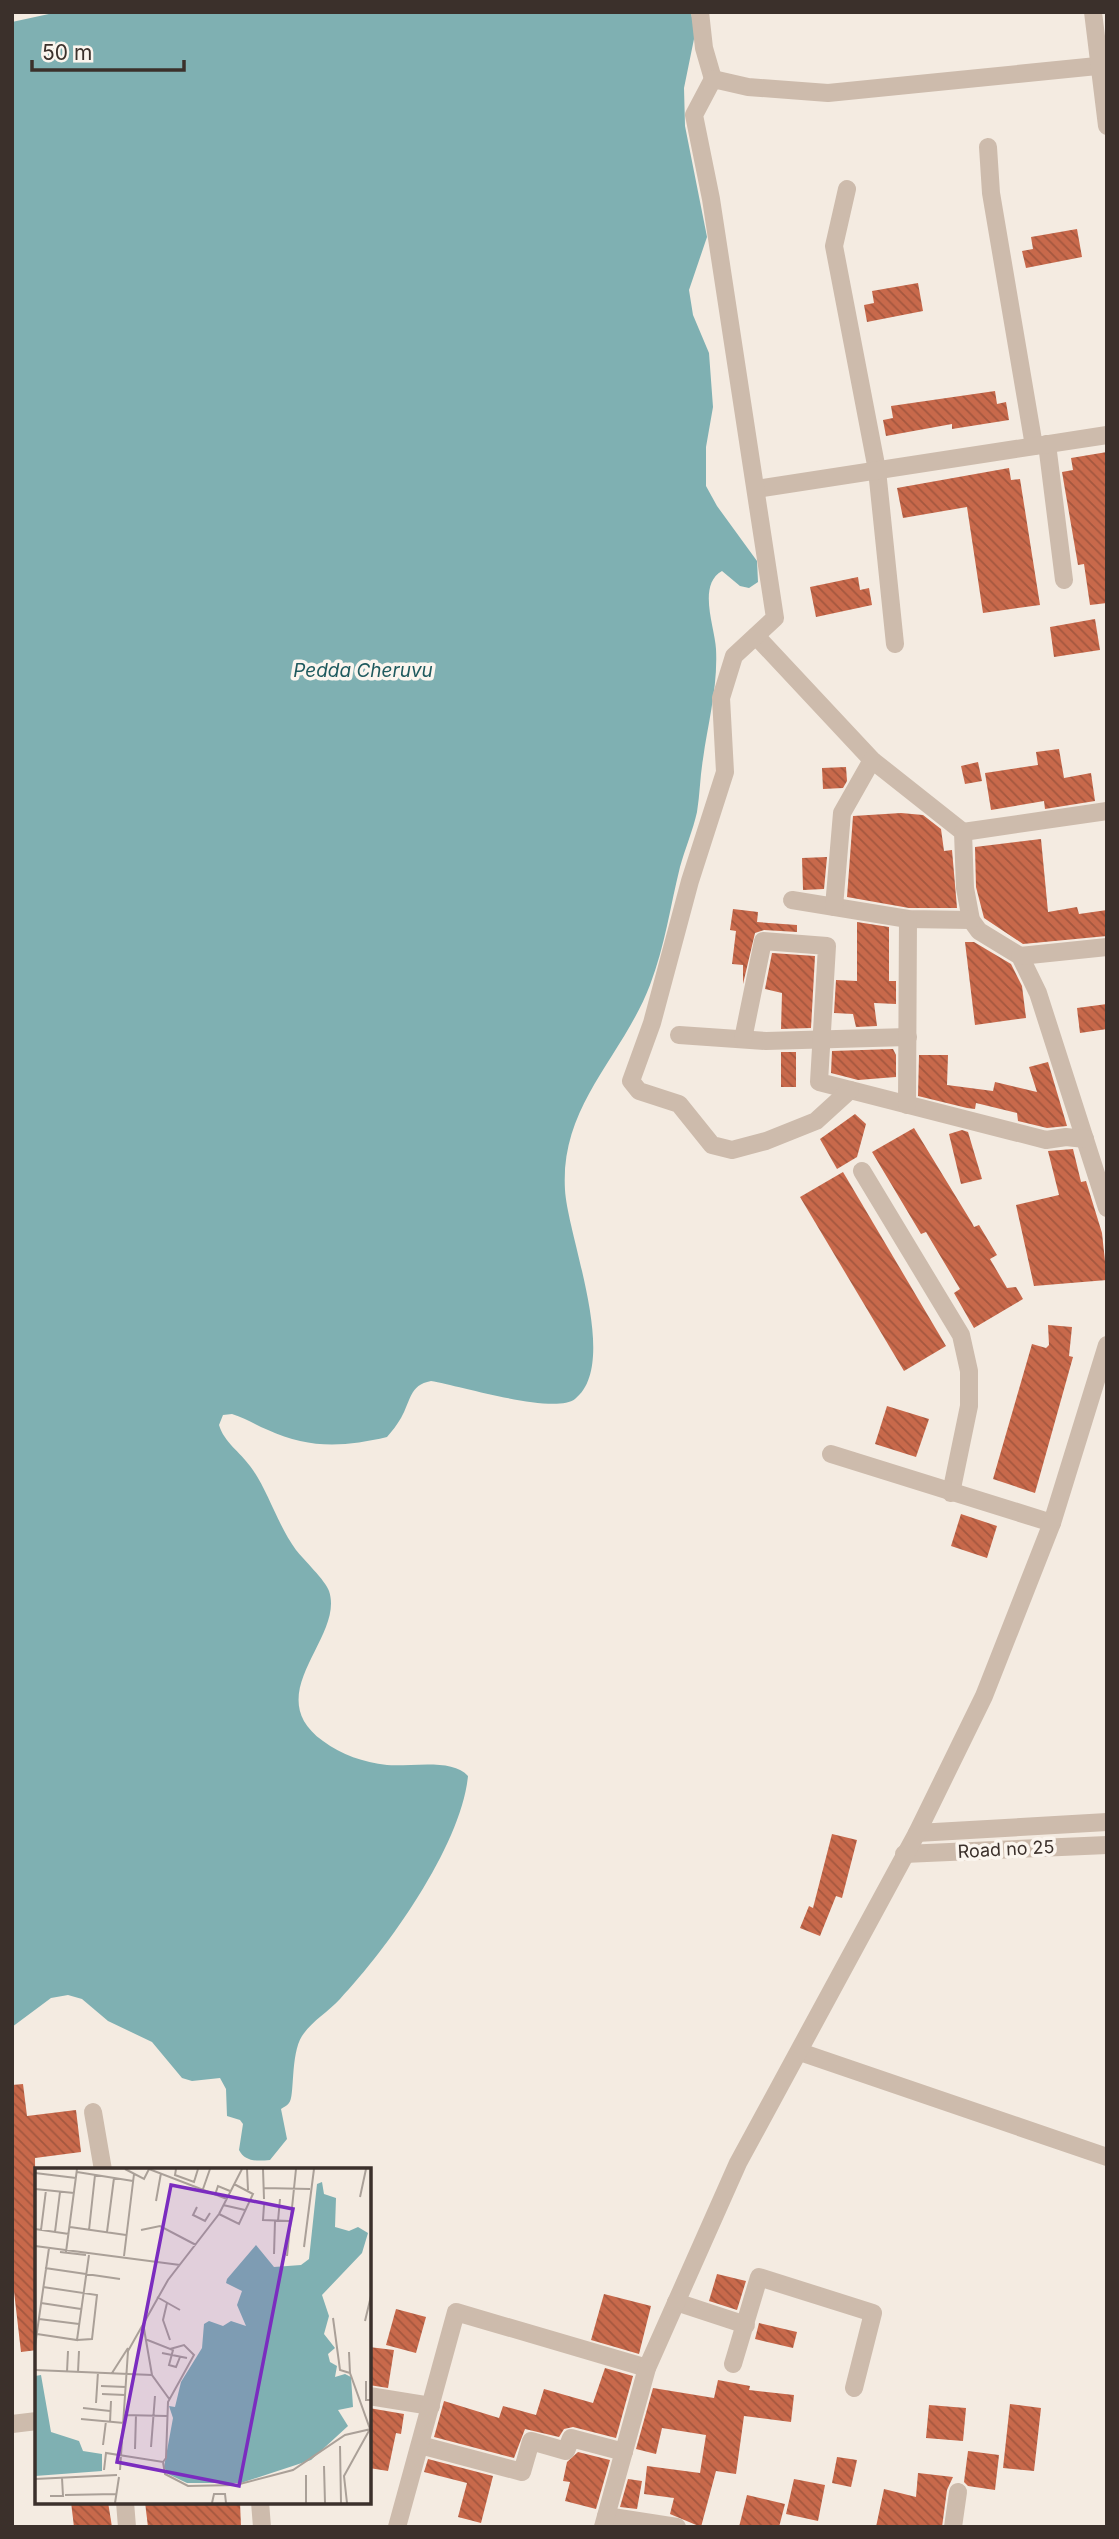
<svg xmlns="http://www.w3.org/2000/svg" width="1119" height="2539" font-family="Inter,sans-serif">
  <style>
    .water { fill: #7fb0b2 }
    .building { fill: url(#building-back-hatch) }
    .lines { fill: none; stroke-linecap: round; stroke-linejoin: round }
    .minor { stroke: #cdbbac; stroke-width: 18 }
    .tertiary { stroke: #cdbbac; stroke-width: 18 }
    .labels { text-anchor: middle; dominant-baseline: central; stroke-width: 7; stroke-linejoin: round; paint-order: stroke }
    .street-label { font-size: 18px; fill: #3b302b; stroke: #fbf5ee }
    .water-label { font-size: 19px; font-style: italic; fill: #1f5a5e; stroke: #fbf5ee }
    .inset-road { fill: none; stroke: #aaa098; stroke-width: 2 }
    .view { fill: #7b2cbf; fill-opacity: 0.15; stroke: #7b2cbf; stroke-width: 3.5 }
    .inset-edge { fill: none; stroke: #3b302b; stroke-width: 3.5 }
  </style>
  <defs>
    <pattern id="building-back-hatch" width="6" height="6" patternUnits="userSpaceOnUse" patternTransform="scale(1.75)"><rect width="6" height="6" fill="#c8694b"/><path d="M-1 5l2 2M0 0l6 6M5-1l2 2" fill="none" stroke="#a4573f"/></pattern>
  </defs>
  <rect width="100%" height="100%" fill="#f4ebe1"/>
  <path class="water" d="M58,12H691L695,34L684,88L685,126L707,237L689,290L693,315L709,353L713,407L706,447V486L717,506L757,561L758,582L749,588L740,586L722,571C697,585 715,627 716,649C718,687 708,723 703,759C700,776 700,794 697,812C693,830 685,849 680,867C670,907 665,946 650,985C622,1058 560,1105 565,1190C568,1238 620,1364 575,1399C554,1415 461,1386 431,1381C409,1385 411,1401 401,1418C397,1425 392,1431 387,1437C345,1447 308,1449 268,1430C256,1425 245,1418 232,1414L223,1415L219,1425C224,1442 240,1452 250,1466C267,1488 277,1524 296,1550C303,1559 326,1581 329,1591C345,1638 258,1694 323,1741C342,1755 363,1762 387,1765C410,1767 453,1758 468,1776C461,1846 388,1948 340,1999C328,2012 312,2021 302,2036C290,2055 295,2097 289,2103C287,2106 283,2107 281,2109L287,2139L270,2160C257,2161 245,2162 239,2150L243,2124L240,2120L227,2116L226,2089L220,2078L192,2081L182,2078L152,2042L108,2021L82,1999L68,1995L51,1998L12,2027V22Z"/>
  <g class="building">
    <path d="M1077,229L1082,257L1026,268L1022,251L1033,249L1031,237Z"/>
    <path d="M918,283L923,311L867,322L864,305L874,303L872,291Z"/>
    <path d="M995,391L997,404L1006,402L1009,420L952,429V424L886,436L883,420L893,418L891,406Z"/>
    <path d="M1107,452V603L1090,605L1084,564L1078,565L1062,472L1073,470L1071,458Z"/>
    <path d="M1009,468L1011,480L1020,479L1040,605L983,613L967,507L903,518L897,488Z"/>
    <path d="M858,577L860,590L869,588L872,605L816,617L810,587Z"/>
    <path d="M1095,619L1100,650L1054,657L1050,627Z"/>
    <path d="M1059,749L1064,778L1091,773L1095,801L1045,809L1044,801L991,810L985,773L1038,765L1036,752Z"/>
    <path d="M978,762L982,781L965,784L961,766Z"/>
    <path d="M846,767L847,781L843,788L823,789L822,768Z"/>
    <path d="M901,813L923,815L941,829L944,851L952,850L957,908H909L847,897L853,816Z"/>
    <path d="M1041,839L1048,912L1077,907L1079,914L1107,910V936L1023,944L984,918L976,887L975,847Z"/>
    <path d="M827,857L824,889L803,890L802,858Z"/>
    <path d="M733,909L758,912L757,922L797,925V932L764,930L755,933L743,984V965L732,964L736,931L730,930Z"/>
    <path d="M857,922L889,927V981H896V1004L874,1003L877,1026L856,1027L853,1014L834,1013L836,980L857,981Z"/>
    <path d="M965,942H974L1011,964L1022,986L1026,1018L975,1025Z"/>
    <path d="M772,953L815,956L811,1028L781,1029L782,993L765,989Z"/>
    <path d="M1107,1004V1029L1080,1033L1077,1008Z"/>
    <path d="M893,1049L896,1055V1077L858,1080L831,1073L832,1051Z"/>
    <rect x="781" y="1052" width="15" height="35"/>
    <path d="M919,1055H948L947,1085L993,1091L995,1082L1037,1092L1029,1067L1048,1062L1067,1126L1047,1128L1018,1121L1017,1113L976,1103L975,1109L967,1108L918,1096Z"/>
    <path d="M855,1114L866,1124L857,1157L837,1169L820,1139Z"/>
    <path d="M914,1128L972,1223L974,1227L979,1225L997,1255L990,1259L1007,1288L1016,1287L1023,1299L974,1328L954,1293L960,1289L926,1232L921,1234L872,1152Z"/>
    <path d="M962,1130L968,1132L982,1179L961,1184L949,1134Z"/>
    <path d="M1073,1149L1081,1182L1086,1181L1102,1233L1107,1280L1034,1286L1016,1205L1059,1195L1048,1151Z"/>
    <path d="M843,1172L946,1346L904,1371L800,1197Z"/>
    <path d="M1048,1325L1072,1327L1069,1356L1073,1357L1035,1493L993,1479L1032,1344L1046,1348L1049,1345Z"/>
    <path d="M887,1406L929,1419L916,1457L875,1444Z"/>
    <path d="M961,1514L997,1526L987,1558L951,1546Z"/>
    <path d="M832,1834L857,1840L842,1898L836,1896L820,1936L800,1928L809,1906L813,1908Z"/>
    <path d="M23,2084L27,2116L76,2110L81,2152L35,2158L37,2350L21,2352L12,2274V2085Z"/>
    <path d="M717,2274L746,2281L737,2310L709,2301Z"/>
    <path d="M604,2294L651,2306L639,2354L591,2340Z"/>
    <path d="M396,2309L426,2317L416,2353L386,2345Z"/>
    <path d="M759,2323L797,2332L793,2348L755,2339Z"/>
    <path d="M369,2347L394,2350L388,2388L369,2385Z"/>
    <path d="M605,2368L633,2376L616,2438L573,2427L564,2429L559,2437L525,2429L514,2458L434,2437L444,2401L499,2418L503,2406L536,2415L544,2389L593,2403Z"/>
    <path d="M718,2380L750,2386L749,2390L794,2395L791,2422L744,2416L736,2474L716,2471L701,2527L670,2514L674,2498L644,2494L647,2466L700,2473L706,2435L662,2428L656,2454L636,2449L653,2388L714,2398Z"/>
    <path d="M1010,2404L1041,2408L1034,2471L1003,2468Z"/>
    <path d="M929,2405L966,2408L963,2441L926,2438Z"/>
    <path d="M369,2408L404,2414L401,2434L396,2433L388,2471L369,2468Z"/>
    <path d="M968,2451L999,2455L995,2490L968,2486L964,2482Z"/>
    <path d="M578,2452L610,2460L596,2509L565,2501L570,2482L563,2481L567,2462Z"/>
    <path d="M837,2457L857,2460L851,2487L832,2483Z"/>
    <path d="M428,2459L493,2476L481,2523L458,2517L467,2483L424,2472Z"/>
    <path d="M918,2473L953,2477L947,2490L942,2527H876L884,2489L916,2497Z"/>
    <path d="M628,2479L642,2481L637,2509L620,2507Z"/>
    <path d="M794,2479L825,2485L818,2521L786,2514Z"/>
    <path d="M747,2495L785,2504L779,2527H739Z"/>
    <path d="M71,2502H108L112,2527H74Z"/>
    <path d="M145,2502H240L241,2527H148Z"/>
  </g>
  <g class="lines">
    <g class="minor">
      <path d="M700,12L704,48L713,79"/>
      <path d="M988,147L991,193L1034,446"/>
      <path d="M847,189L834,246L877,470L895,644"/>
      <path d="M1047,444L1064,580"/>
      <path d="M756,489L1107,435"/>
      <path d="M756,636L872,760L963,832L965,888L971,920L979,931L1020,956L1038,993L1107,1208"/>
      <path d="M963,832L1107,811"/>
      <path d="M792,900L908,919L971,920"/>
      <path d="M834,907L842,813L872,760"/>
      <path d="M1020,956L1107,947"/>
      <path d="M679,1035L766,1041L908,1037"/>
      <path d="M743,1039L763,941L827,946L819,1082L1046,1140L1066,1137L1085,1139"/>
      <path d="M850,1090L816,1121L766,1141L732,1150L712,1145L679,1104L639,1091L631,1081L652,1023L690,881L725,772L721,698L734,656L775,618L711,199L694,115L713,79L748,87L828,93L1107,65"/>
      <path d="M907,1105L908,919"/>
      <path d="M862,1171L961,1335L969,1371V1406L951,1493"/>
      <path d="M831,1454L1052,1523"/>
      <path d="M800,2052L1107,2157"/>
      <path d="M93,2112L103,2170"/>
      <path d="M676,2302L746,2325"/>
      <path d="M733,2364L759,2277L873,2313L854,2388"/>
      <path d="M369,2396L431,2406"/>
      <path d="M12,2424L37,2421"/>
      <path d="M420,2445L522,2472L531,2441L566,2451L571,2438L624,2452"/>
      <path d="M125,2502L127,2527"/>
      <path d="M260,2502L262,2527"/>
      <path d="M606,2516L677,2527"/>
      <path d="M397,2527L456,2312L647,2368"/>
      <path d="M953,2527L958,2492"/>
    </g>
    <g class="tertiary">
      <path d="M1093,12L1107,126"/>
      <path d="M917,1833L1107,1822"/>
      <path d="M904,1854L1107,1845"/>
      <path d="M603,2527L647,2368L738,2163L917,1833L984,1696L1052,1523L1107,1345"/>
    </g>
  </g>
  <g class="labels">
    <g class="street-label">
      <text transform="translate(1006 1849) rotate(-3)">Road no 25</text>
    </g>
    <g class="water-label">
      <text x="363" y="670">Pedda Cheruvu</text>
    </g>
  </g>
  <g transform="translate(35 2168)">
    <rect width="336" height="336" fill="#f4ebe1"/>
    <path d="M287,14L289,26L301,30L300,59L314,63L323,59L333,65L327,85L287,127L294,148L289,166L300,180L293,186L295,194L302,198L300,209L310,206L316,209L318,239L303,242L313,258L276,292L206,315H152L133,306L129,299L138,250L134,238L140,239L146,214L167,180L169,156L174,153L188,158L196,153L211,158L202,137L207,123L191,115L192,111L221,77L239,99L266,97L274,91L282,16ZM6,207L16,264L44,273L48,283L67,286V303L0,308V208Z" fill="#7fb0b2"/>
    <path class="inset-road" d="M90,1L109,11L114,1L192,31M141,1L140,7L159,14L163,1M212,1L213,22M228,1L229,31M42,4L98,13M0,5L41,10M229,20L275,21M0,21L39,25M168,21L175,1M180,27L183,18L195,23M325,29L331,1M121,33L126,5M188,37L210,42M229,37L228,52L254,53M162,39L158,47L170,53L175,45M184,46L204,56L218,26L199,16M243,53L245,31M35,59L91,67M0,61L34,66M6,62L11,22M54,62L60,7M106,62L125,58L161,77M20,64L25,24M72,64L79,10M0,78L145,97M269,79L279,1M25,84L51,87M31,84L42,1M239,86L240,53M89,88L99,6M252,88L261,1M10,100L85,111M8,119L62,127L57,171L42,172M122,129L145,142M6,135L46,141M132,135L128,152L135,172M298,150L305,202L315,205M4,151L44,156M330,153L336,128M108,155L117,207L135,232M2,166L42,172L54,87M110,171L138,182L134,197L141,199L145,189M0,178L14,80M127,185L152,190M0,202L117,207M32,204L33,183M43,204L44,183M77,205L93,180M331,213V232H336M66,218L91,219M67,226L90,227M61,235L63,204M48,240L75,243M89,247L132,248M46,251L89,255M75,254L76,233M68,277L71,253M305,278L306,335M116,279L120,228M100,281L101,247M128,294L130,306L153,318L201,317L258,302L310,267L336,261M289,298L290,335M69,302L71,285L128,294L131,290L133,234L159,187L149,177L135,181M85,302L93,183L133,112L184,46L207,1M271,307V335M0,311L82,307M30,327L81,326M15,328H28L27,310M80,335L84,309M177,335L179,326H190L191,335M312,335L309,308L335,261L315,205L314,184"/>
    <path class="view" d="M136,17L258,41L204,318L82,294Z"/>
    <rect width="336" height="336" class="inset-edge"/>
  </g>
  <rect width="1119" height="2539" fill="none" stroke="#3b302b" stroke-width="28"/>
  <path d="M32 60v10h152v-10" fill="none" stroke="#3b302b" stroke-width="3.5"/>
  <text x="42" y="60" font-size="21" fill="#3b302b" stroke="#fbf5ee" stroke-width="5" paint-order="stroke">50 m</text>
</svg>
